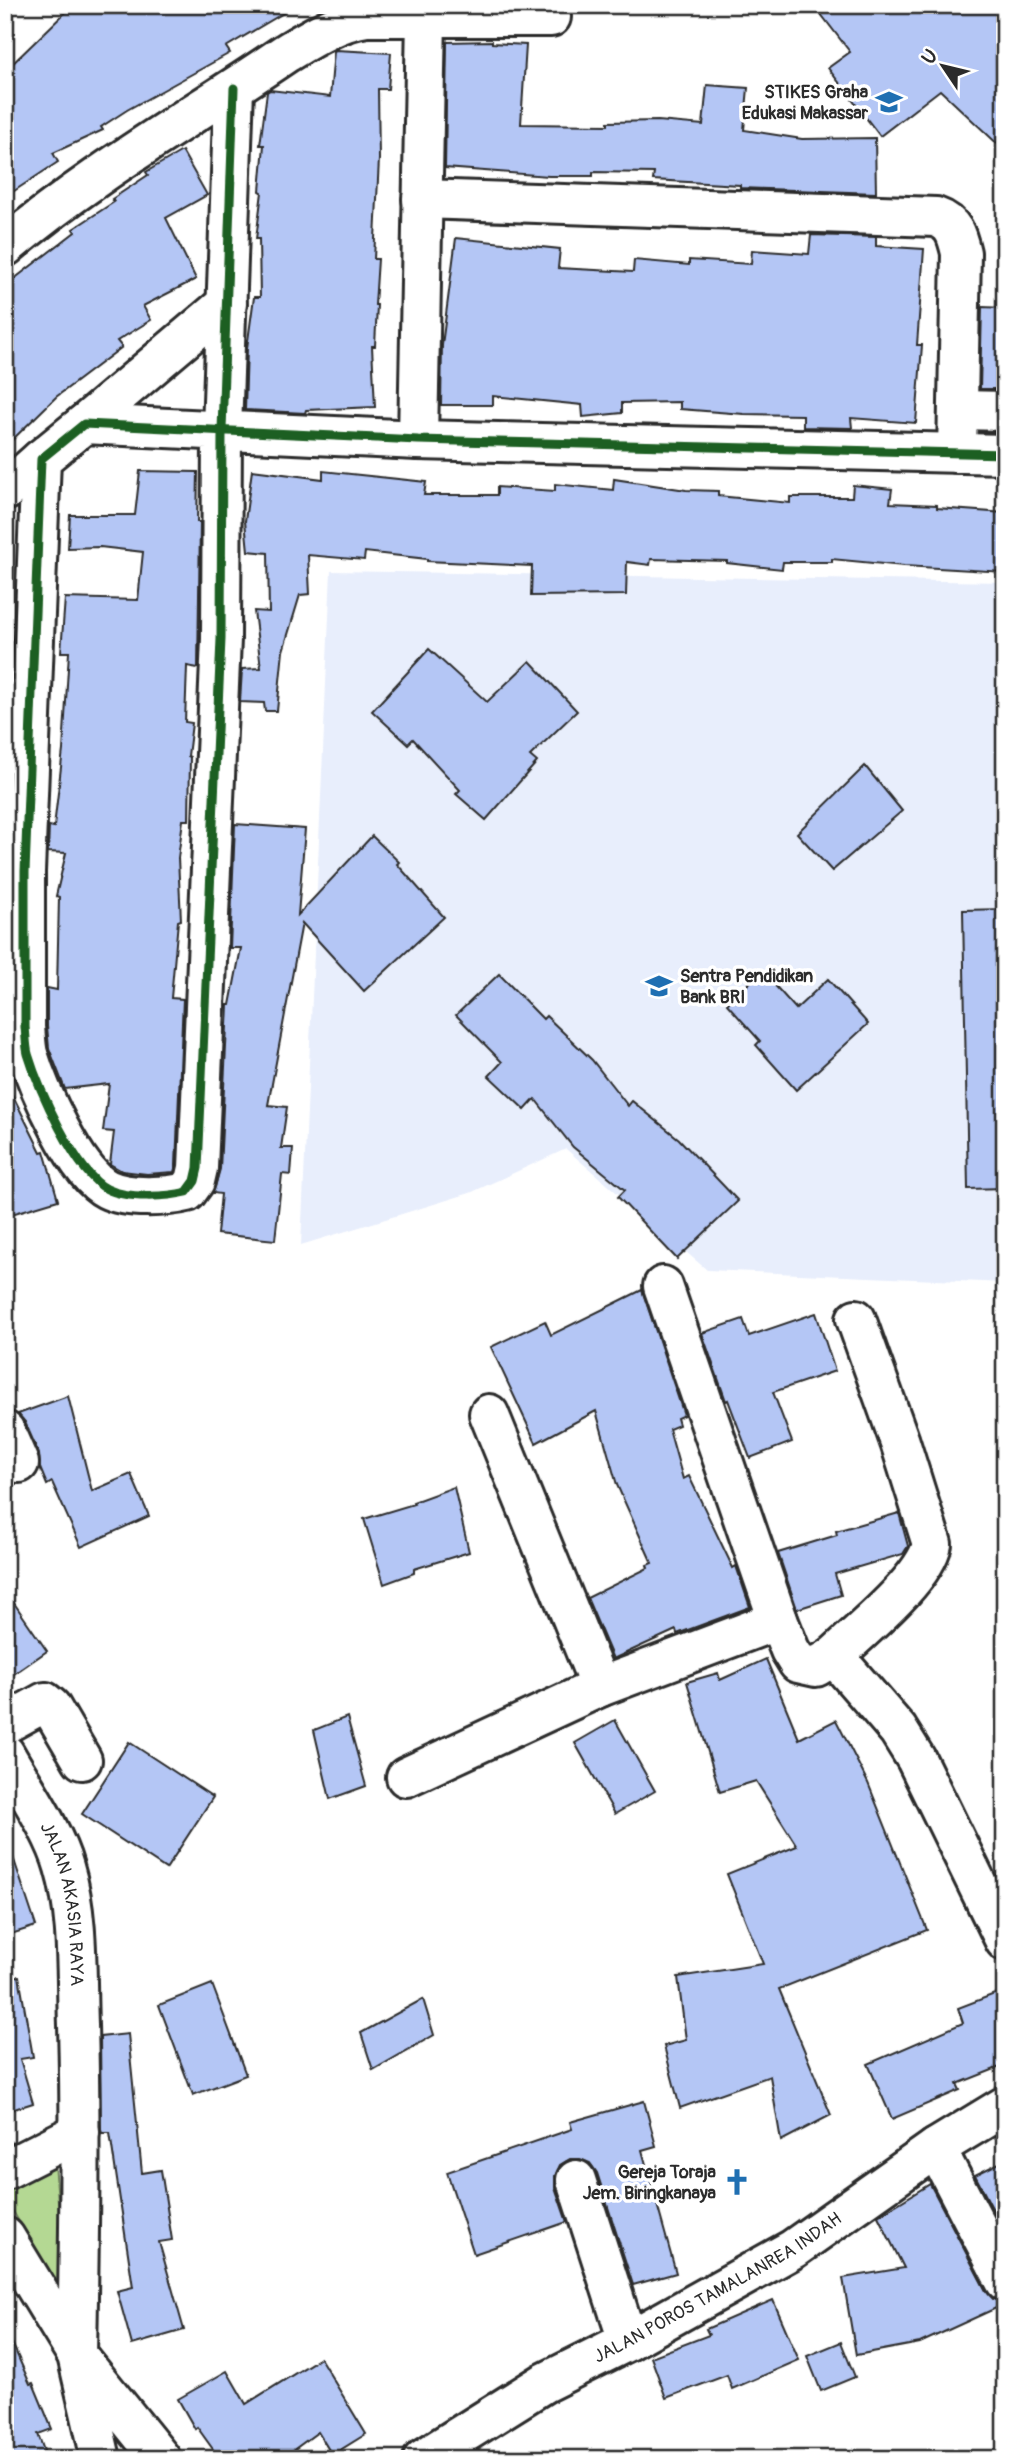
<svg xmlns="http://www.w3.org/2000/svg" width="1010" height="2464" font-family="Pangolin,sans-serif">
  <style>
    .built { fill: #e8eefc }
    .green { fill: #b4d893; stroke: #70825f; stroke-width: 2 }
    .building { fill: #b4c6f5; stroke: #2b2b2b; stroke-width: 2 }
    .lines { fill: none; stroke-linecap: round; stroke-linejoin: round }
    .minor-casing { stroke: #2b2b2b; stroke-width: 44 }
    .minor { stroke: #fff; stroke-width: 38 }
    .cycleway-casing { stroke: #fff; stroke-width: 13 }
    .cycleway { stroke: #1b5e20; stroke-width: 9 }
    .labels { text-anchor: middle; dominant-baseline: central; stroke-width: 7; stroke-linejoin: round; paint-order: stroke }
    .poi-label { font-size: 18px; font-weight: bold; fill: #2b2b2b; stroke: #fff; text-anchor: end }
    .street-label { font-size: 18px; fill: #2b2b2b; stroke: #fff }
  </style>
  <rect width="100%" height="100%" fill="#fff"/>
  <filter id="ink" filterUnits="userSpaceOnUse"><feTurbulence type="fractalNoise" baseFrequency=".0143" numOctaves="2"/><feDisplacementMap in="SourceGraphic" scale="14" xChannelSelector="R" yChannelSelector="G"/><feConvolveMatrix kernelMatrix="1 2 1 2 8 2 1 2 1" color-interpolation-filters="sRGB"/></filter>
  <g filter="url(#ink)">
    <path class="built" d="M331,571L1005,582V1283L707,1270L566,1149L470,1193L301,1245Z"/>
    <path class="green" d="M54,2151L66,2301L5,2198V2179Z"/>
    <g class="building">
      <path d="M73,5H297L226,47L230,53L127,110L101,127L103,130L53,153L58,162L5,197V71Z"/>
      <path d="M814,5H1005L1004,150L940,90L880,136L828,68L850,52Z"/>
      <path d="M492,41V43L526,45L521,124L608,125V122L658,121L703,125L707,85L748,88L744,130L802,139L875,138L876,193L740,188V185L653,180L654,173L593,172V176H549L445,168L447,42Z"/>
      <path d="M336,50L391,53L388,89H378L379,159L374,259H378L375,305H377L375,346H372L375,407L306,410L305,413L245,410L247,348L254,297H260L259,239H256L262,192L260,191L264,145H260L267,92L270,90L330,97L334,51Z"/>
      <path d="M182,151L207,195L166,218L196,279L143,306L151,320L117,341L122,347L56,397L5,447V286L75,232L73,229L114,202L112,199L148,175L146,172Z"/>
      <path d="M811,235L876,237V246L924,249L917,345H922L916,423L851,418L852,428L803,427V415L744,414L680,409V402L622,403V413L583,417L582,405L493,396V405H441L442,345L456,238L560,249L558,268L633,272L634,260L689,265V260L751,264L752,250L809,254Z"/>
      <path d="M982,307L1005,308V389H980Z"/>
      <path d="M252,470L323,479V471L426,482L424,495H497V487L555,491V484L613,490L614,479L686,490L718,491V496L790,503V497H852L853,485L892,489L890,503L937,505V508L1005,513V572L904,566L832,559V562H783L782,569L727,563V561L651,559L650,565L627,562L626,595L531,596L532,566L427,561V559L365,552L364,560L308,555L310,594L300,595L283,651L277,711H265L264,703L240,702L242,669L261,668L254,611L269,612L268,553L248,551L245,521Z"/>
      <path d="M140,471L198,472L197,522H200L198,668L187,666L185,722L192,723L188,756L190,757L189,820H183L178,858L181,920L178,921L171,998L183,999L176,1165L174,1172L147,1174L122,1171L110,1164L114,1132L103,1131L109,1084L65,1089L49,1048L47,1026V988L57,990L59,897L56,896L66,853L48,852L49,826L54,827L63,750L69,652H61L65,598L138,600L143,552L100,547L68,548L70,515H135Z"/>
      <path d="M429,649L487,702L530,661L577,711L530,756L537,762L486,820L456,794L460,790L413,739L408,744L372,711Z"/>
      <path d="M865,766L902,811L832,871L797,833Z"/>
      <path d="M235,824L305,829L298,915L372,836L399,862L397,864L444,917L364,991L302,923L268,1105L287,1107L281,1148H293L291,1175L282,1174L275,1240L217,1234L221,1194L213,1193L220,1169L228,1005H230L241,948H230Z"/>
      <path d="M1005,909V1188L968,1189L963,910Z"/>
      <path d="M762,971L796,1009L828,979L868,1024L796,1090L756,1045L760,1041L727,1004Z"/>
      <path d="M499,974L543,1019L546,1016L592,1060L628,1106L632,1101L679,1139L738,1201L677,1259L618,1197L625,1190L573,1147L535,1099L525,1110L489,1076L502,1062L456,1015Z"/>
      <path d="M5,1080L41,1152L44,1151L58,1200L5,1216Z"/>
      <path d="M642,1290L684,1415L677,1418L679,1425L669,1429L683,1479L689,1476L733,1568L736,1566L750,1607L677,1634L676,1630L613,1659L587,1598L648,1568L647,1565L652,1563L617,1485L596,1411L536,1443L491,1347L545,1321L551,1335Z"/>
      <path d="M816,1313L835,1371L773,1392L792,1442L750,1458L728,1400L726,1401L702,1333L743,1319L749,1336Z"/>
      <path d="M68,1396L92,1491L131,1474L149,1516L81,1547L52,1482L47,1485L40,1468L39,1454L25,1422L18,1414Z"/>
      <path d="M454,1487L469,1552L414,1569V1573L384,1584L364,1519L414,1504L413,1502Z"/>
      <path d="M899,1513L908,1546L903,1554L835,1574L841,1595L797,1609L778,1553L837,1535L836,1531Z"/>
      <path d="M5,1590L47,1651L5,1680Z"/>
      <path d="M766,1659L799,1739L836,1720L868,1783L927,1930L779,1989L831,2115L781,2141L770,2076L680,2108L664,2046L686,2040L678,1977L763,1964L727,1874L797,1846L756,1781L720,1792L687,1682L718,1673L720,1680Z"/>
      <path d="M347,1717L366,1786L330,1799L314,1730Z"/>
      <path d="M615,1720L655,1791L615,1814L575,1743Z"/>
      <path d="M129,1742L213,1797L166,1869L82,1814Z"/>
      <path d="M10,1848L36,1926L5,1936V1849Z"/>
      <path d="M19,1976L33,2057L20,2059L33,2103L5,2112V1977Z"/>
      <path d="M212,1984L246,2075L193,2095L159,2005Z"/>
      <path d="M1005,1990V2065L957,2084L960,2090L892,2119L868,2064L963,2023L958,2008Z"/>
      <path d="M423,1999L434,2035L373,2070L361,2033Z"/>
      <path d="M128,2034L142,2173L161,2170L172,2240L159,2242L184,2330L132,2345L117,2291L133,2287L110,2133H102L101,2130L100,2037Z"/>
      <path d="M644,2101L656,2146L642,2150L676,2273L633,2285L597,2173L590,2163L580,2159H570L560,2165L555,2176V2187L567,2222L474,2254L447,2172L572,2129L570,2122Z"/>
      <path d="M1005,2160V2233L975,2175Z"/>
      <path d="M930,2184L986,2291L993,2299L1005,2304L920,2343L856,2355L843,2278L904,2268L878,2216Z"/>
      <path d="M773,2300L799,2360L732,2389L727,2375L666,2398L651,2357L709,2335L706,2329Z"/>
      <path d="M5,2327L30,2384L33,2383L52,2429L38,2434L47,2459H5Z"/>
      <path d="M841,2342L855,2377L821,2391L807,2356Z"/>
      <path d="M320,2358L366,2434L332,2455L318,2432L281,2459H220L197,2427L195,2429L178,2399L227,2371L246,2404Z"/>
    </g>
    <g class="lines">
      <defs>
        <g id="minor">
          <path d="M234,88L222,430L221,639L198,1168L195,1181L187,1192C167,1197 127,1199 107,1189C76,1174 38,1087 28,1054C26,1046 26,1036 25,1027V872L41,459L84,424L418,440L1005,454"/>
          <path d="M422,199L936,217C954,223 957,236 961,253L957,453"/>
          <path d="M5,247C92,173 192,117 286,53C311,38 338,21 367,17H551"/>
          <path d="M960,410L1005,411"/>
          <path d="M84,424L227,303"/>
          <path d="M418,440L426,17"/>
          <path d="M5,491L41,459"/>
          <path d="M663,1286L778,1620"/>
          <path d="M489,1414L600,1687L778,1620L790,1650L798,1663L816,1667L834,1656L898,1730L916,1759L1005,1941"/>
          <path d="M5,1431L19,1463"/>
          <path d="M834,1656C861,1630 925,1579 932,1544L900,1442L856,1319"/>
          <path d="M5,1724L45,1702L51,1707L82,1760"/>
          <path id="s1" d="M5,1754C24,1788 54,1831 64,1867C79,1917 76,1974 78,2025C81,2135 79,2245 77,2355L161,2459"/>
          <path d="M406,1777L600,1687"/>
          <path d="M936,2148L1005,2281"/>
          <path d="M5,2170L80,2132"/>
          <path d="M576,2180L628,2341"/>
          <path d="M5,2237L77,2355L101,2459"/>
          <path id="s2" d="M423,2459L544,2383L628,2341L793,2249L936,2148L1005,2106"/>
        </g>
      </defs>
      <use href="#minor" class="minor-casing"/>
      <use href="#minor" class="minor"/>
      <defs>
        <path id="cycleway" d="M234,88L222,430L221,639L198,1168L195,1181L187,1192C167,1197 127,1199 107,1189C76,1174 38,1087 28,1054C26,1046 26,1036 25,1027V872L41,459L84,424L418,440L1005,454"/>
      </defs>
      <use href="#cycleway" class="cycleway-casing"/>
      <use href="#cycleway" class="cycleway"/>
    </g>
  </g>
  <defs>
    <symbol id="university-bare" viewBox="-9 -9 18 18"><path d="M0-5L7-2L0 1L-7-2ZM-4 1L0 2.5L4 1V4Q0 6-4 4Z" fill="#1f6fb2" stroke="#fff" stroke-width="2.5" paint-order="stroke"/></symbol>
    <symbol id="church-bare" viewBox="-9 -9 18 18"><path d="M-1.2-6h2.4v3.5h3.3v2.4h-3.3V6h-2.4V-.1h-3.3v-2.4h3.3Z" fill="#1f6fb2" stroke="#fff" stroke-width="2.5" paint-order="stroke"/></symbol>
  </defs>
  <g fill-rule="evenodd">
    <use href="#university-bare" x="870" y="83" width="38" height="38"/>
    <use href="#university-bare" x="640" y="967" width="38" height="38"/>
    <use href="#church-bare" x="718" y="2163" width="38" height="38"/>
  </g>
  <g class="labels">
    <g class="poi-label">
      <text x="868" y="92">STIKES Graha<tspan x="868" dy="21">Edukasi Makassar</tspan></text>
      <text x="680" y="976" text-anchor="start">Sentra Pendidikan<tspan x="680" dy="21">Bank BRI</tspan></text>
      <text x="716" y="2172">Gereja Toraja<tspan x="716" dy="21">Jem. Biringkanaya</tspan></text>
    </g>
    <g class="street-label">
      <text stroke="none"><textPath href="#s1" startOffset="164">JALAN AKASIA RAYA</textPath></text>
      <text stroke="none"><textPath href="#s2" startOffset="341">JALAN POROS TAMALANREA INDAH</textPath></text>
    </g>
  </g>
  <rect width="1010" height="2464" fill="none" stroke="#fff" stroke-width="28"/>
  <rect x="14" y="14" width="982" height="2436" fill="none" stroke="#2b2b2b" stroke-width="2.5" filter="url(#ink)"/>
  <g transform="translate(943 66) rotate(305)" stroke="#ffffff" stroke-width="5" paint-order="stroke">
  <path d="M0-5L12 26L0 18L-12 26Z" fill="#2b2b2b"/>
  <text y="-10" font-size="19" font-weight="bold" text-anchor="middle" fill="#2b2b2b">U</text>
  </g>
</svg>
